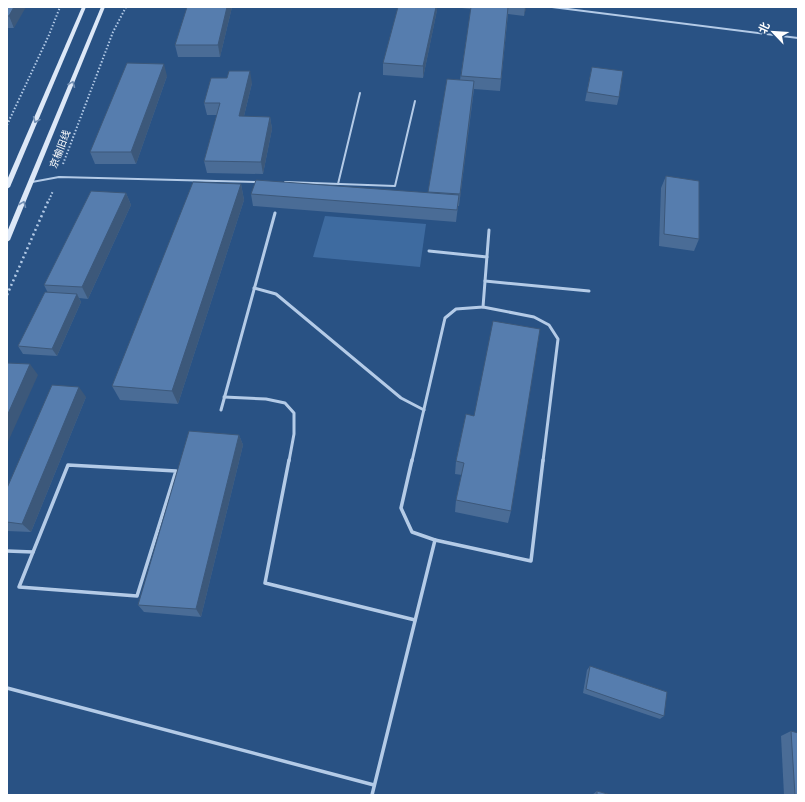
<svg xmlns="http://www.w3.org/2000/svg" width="805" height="802" font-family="'Work Sans','Noto Sans SC',sans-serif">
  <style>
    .green { fill: #3e6ba0 }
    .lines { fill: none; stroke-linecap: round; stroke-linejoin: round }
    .path-far1 { stroke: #b4cbe7; stroke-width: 2; stroke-dasharray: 1.5 2; stroke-linecap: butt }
    .path { stroke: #b4cbe7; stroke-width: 2.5; stroke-dasharray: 2 3; stroke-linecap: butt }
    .service-far2 { stroke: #b4cbe7; stroke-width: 2 }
    .service-far1 { stroke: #b4cbe7; stroke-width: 3 }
    .service { stroke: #b4cbe7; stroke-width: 3.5 }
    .secondary { fill: #dde8f7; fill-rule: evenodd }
    .wall { fill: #4a6c96 }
    .shaded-wall { fill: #3c587a }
    .building { fill: #567dae; stroke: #3c587a }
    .oneway { stroke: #718eb2 }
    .labels { text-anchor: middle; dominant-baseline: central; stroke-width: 4; stroke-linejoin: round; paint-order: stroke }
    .far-street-label { font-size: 10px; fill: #fff; stroke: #295284 }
  </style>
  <rect width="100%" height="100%" fill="#295284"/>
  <path class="green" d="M325,216L426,224L420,267L313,257Z"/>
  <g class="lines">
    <g class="path-far1">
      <path d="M7,125L49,35L60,7"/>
      <path d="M63,164L113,32L126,7"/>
      <path d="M49,200L53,191"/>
    </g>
    <path class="path" d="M7,295L49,199"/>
    <g class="service-far2">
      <path d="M552,7L798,38"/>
      <path d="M32,182L59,177L259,182"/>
      <path d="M285,182L395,186L415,101"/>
      <path d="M338,184L360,93"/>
    </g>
    <g class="service-far1">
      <path d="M429,251L487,257"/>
      <path d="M485,281L589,291"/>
      <path d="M254,288L276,294L401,398L424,410"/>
      <path d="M483,307L534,317L549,325L558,339L543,461"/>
      <path d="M224,397L266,399L285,403L294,413V434L289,461"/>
      <path d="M221,410L275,213"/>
      <path d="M412,461L445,318L456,309L483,307L489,230"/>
    </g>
    <g class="service">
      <path d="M289,460L265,583L415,620"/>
      <path d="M68,465L176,471L137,596L19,587Z"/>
      <path d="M435,540L531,561L543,460"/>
      <path d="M7,551L33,552"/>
      <path d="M7,688L374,785"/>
      <path d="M372,795L435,540L412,532L401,508L412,460"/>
    </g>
    <g class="secondary">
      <path d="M82,7H86L10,187L7,189V180Z"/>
      <path d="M101,7H105L10,240L7,242V232Z"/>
    </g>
  </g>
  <g class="wall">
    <path d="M7,7L14,28H7Z"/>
    <path d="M232,7L220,57H178L175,45Z"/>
    <path d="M452,7H526L524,16L508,14L500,91L474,89L459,206H458L456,222L253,206L251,194L428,193L447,79L460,80L471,9Z"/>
    <path d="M437,10L423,78L383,75V63Z"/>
    <path d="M592,67L619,97L617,105L585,101Z"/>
    <path d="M167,76L136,164H95L90,152Z"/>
    <path d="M252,83L244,116L270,117L272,129L263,174L207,173L204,161L217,115H207L204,103Z"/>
    <path d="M666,176L699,239L694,251L659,246L661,188Z"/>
    <path d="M241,184L244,200L178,404L120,400L112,386Z"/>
    <path d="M126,193L131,205L88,299L79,298L81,302L57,356L23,354L18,346L48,293L44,285Z"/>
    <path d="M86,397L31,532L7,531V488Z"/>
    <path d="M466,414L511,511L508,523L455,512L456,500L462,475L455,474L456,461Z"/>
    <path d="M239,435L243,445L201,617L144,612L138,605Z"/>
    <path d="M590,666L664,716L660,719L583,693L587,670Z"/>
    <path d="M791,731L798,795H784L781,736Z"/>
    <path d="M597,791L611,795H592Z"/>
  </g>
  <g class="shaded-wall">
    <path d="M14,7H26L14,28L9,16Z"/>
    <path d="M227,7H232L220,57L218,45Z"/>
    <path d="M436,7H437V10L423,78V66Z"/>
    <path d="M525,7H526V9L524,16Z"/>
    <path d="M164,64L167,76L136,164L131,152Z"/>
    <path d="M250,71L252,83L241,128L239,116Z"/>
    <path d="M474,81L473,93L459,206L460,194Z"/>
    <path d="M270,117L272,129L263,174L261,162Z"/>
    <path d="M241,184L244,200L178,404L172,391Z"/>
    <path d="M126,193L131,205L88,299L82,287Z"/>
    <path d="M77,294L81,302L57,356L52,349Z"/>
    <path d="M30,364L38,375L7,444V416Z"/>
    <path d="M79,387L86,397L31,532L22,524Z"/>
    <path d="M239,435L243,445L201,617L196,609Z"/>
  </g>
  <g class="building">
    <path d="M7,7H14L9,16H7Z"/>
    <path d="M187,7H227L218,45H175Z"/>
    <path d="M398,7H436L423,66L383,63Z"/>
    <path d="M471,7H508L501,79L461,76Z"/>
    <path d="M127,63L164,64L131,152H90Z"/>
    <path d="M592,67L623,71L619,97L587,92Z"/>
    <path d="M229,71H250L239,116L270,117L261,162L204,161L220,103H204L211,78H227Z"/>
    <path d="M447,79L474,81L460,194L428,192Z"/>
    <path d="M666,176L699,181V239L664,234Z"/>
    <path d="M256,180L459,195L457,210L251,194Z"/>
    <path d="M193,182L241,184L172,391L112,386Z"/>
    <path d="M91,191L126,193L82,287L44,285Z"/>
    <path d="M45,292L77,294L52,349L18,346Z"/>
    <path d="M493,321L540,329L511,511L456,500L464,463L456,461L466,414L474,416Z"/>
    <path d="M7,363L30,364L7,416Z"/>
    <path d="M52,385L79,387L22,524L7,522V488Z"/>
    <path d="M189,431L239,435L196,609L138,605Z"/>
    <path d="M590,666L667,692L664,716L586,689Z"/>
    <path d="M791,731L798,733V795H795Z"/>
    <path d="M597,791L611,795H597Z"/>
  </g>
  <defs><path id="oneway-chevron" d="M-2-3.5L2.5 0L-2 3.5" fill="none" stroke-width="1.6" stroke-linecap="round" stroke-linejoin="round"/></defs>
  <g class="oneway">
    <use href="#oneway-chevron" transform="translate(72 84) rotate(-68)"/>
    <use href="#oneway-chevron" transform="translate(36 120) rotate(114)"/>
    <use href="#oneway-chevron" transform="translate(23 204) rotate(-68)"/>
  </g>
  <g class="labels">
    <g class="far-street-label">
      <text transform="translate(60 149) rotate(-69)">京榆旧线</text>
    </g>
  </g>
  <rect width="805" height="802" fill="none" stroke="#ffffff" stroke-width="16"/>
  <g transform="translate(773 32) rotate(295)" stroke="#295284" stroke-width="3" paint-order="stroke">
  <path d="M0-3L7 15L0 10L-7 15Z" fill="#ffffff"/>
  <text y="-6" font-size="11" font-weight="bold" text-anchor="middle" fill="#ffffff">北</text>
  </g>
</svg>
